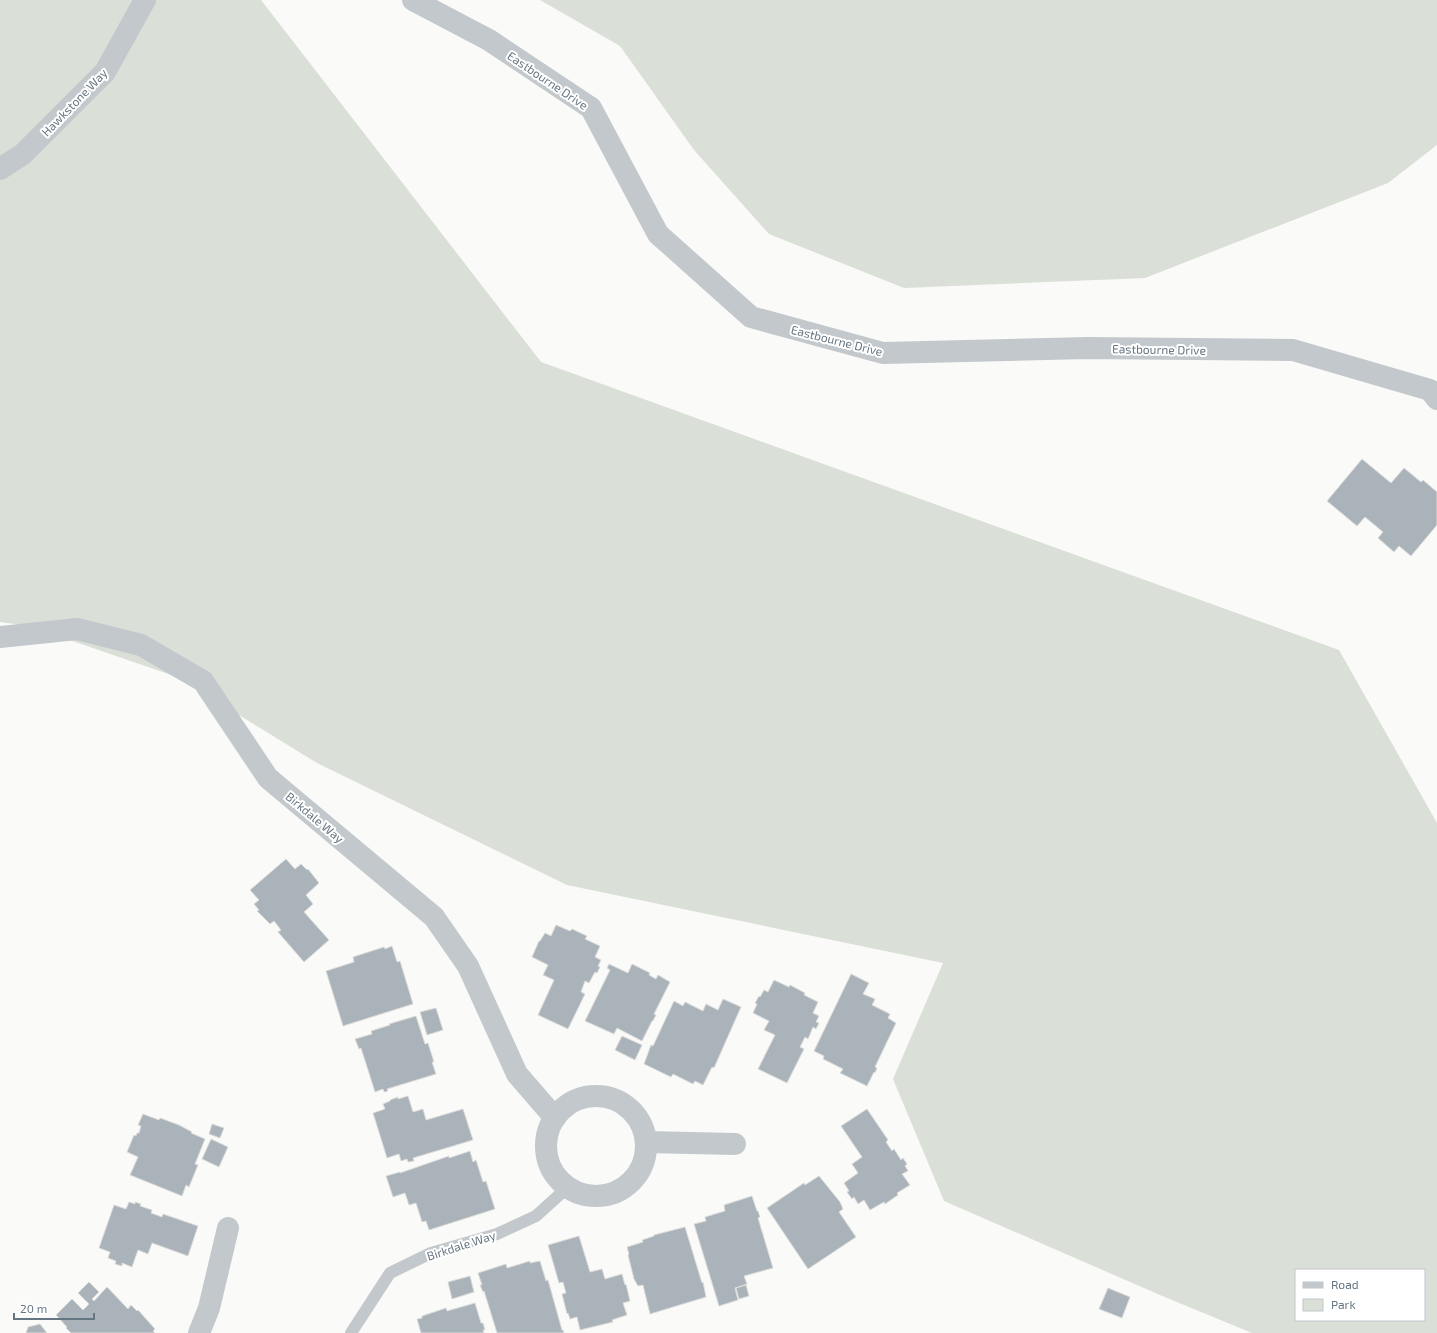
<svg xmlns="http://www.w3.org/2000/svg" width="1437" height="1333" font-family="'Exo 2',sans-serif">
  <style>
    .green { fill: #dadfd7; fill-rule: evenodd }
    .building { fill: #aab3b9; stroke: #dcdcda }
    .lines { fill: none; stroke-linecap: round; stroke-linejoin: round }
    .service { stroke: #c3c8cc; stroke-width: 12 }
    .minor { stroke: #c3c8cc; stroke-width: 22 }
    .labels { text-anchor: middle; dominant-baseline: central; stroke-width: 4; stroke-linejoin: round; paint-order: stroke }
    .street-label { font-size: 12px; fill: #657683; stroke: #fff }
  </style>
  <rect width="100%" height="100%" fill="#fafaf8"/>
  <g class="green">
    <path d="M0,0H261L541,362L1339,650L1437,823V1333H1252L1160,1295L944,1201L893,1079L943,963L567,885L317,763L177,677L29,626L0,622ZM1296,1270H1424V1320H1296Z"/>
    <path d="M540,0H1437V145L1388,183L1145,278L904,288L769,234L694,150L620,46Z"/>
  </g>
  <g class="building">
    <path d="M1362,459L1391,483L1404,468L1421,482L1423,480L1437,492V525L1411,556L1399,546L1394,552L1378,538L1383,532L1365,517L1357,526L1327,501Z"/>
    <path d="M286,859L295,869L301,864L307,870L308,869L319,883L306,895L313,904L304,912L329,940L304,962L278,932L281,930L274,921L270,924L257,911L259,910L254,904L259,900L250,890Z"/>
    <path d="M556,925L570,931L572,929L587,936L585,939L600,946L595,957L601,960L598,966L600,967L597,973L595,972L589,983L585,981L581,992L585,994L568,1029L538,1015L554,980L543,975L548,965L532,957L539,941H540L545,933L551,936Z"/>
    <path d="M392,946L397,962L400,961L413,1004L343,1026L326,971L354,962L353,957L384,947L385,949Z"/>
    <path d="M609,964L628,973L632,964L650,973L649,975L656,979L658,975L670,982L654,1014L656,1015L653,1021H652L642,1041L617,1028L614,1034L585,1021L610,970L607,968Z"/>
    <path d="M851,974L869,983L863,994L875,999L872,1005L890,1014L888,1018L896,1023L875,1067L877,1068L875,1073L874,1072L867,1086L840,1073L843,1069L823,1059L824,1056L814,1051Z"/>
    <path d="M774,980L789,987L790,985L805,993L804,995L818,1002L813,1013L819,1016L816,1022L819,1023L816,1029L813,1027L808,1039L805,1037L800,1047L804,1049L787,1083L758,1069L775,1035L764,1030L769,1021L753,1013L757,1004L755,1003L759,996L760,997L764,990L768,992Z"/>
    <path d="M723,999L741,1007L714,1068L712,1067L703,1085L695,1081L693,1084L673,1074L671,1077L644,1064L651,1045L653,1046L674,1001L683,1006L685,1002L703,1011L706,1004L718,1010Z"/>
    <path d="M436,1008L443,1030L427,1035L420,1012Z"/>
    <path d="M416,1016L425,1044L428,1043L434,1062H432L436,1074L387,1089L388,1091L384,1092L383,1089L375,1092L361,1048L359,1049L355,1039L372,1034L371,1031L390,1025L389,1024Z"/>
    <path d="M622,1036L642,1045L635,1060L615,1050Z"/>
    <path d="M408,1096L413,1112L423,1109L426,1120L463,1109L473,1140L413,1158L414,1161L408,1162L407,1159L401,1161L399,1154L387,1158L373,1113L385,1109L383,1104L390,1101V1100L398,1097V1099Z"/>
    <path d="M867,1109L888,1140L886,1142L892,1151L894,1149L901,1160L903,1158L907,1164L905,1166L908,1171L902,1174L910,1185L897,1193L898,1195L885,1204L884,1202L870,1210L864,1200L858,1204L854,1197L852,1199L847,1192L849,1191L844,1183L858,1173L852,1164L862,1157L841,1126Z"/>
    <path d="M143,1114L159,1120L160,1118L179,1125L192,1132L191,1133L205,1139L195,1164L198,1165L189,1187L186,1185L182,1196L130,1175L138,1157L127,1152L134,1135L136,1136L137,1133H139L141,1126L138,1125Z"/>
    <path d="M212,1124L224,1128L220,1138L209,1134Z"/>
    <path d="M211,1139L228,1147L219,1167L202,1159Z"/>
    <path d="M470,1151L473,1162L476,1160L483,1182L486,1181L495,1209L429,1230L426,1221L422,1222L416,1203L409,1205L405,1193L393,1197L386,1176L400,1172V1173L449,1156V1158Z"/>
    <path d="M819,1176L840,1202L843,1209L839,1212L856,1237L808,1269L767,1208L804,1183L805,1185Z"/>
    <path d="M752,1196L757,1211H758L760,1217L758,1218L773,1268L744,1276L747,1284L735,1288L738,1300L719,1306L694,1224L706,1221L705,1217L725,1211L724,1205Z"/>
    <path d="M129,1202L135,1204V1202L141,1204L140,1206L152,1210L151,1213L162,1217L163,1214L198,1226L188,1256L152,1243L148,1254L138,1250L132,1267L122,1263V1266L115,1264L116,1261L108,1258L110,1252L99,1248L114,1205L126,1209Z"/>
    <path d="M685,1227L702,1283L703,1282L706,1297L650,1314L643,1285L638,1286L634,1279L628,1255L629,1254L627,1247L643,1242L642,1240L654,1236V1235Z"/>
    <path d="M579,1236L590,1272L602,1269L605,1279L622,1274L625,1285L626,1284L630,1301L623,1303L627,1315L612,1320L613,1322L580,1330L577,1317L570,1319L568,1313L567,1314L562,1294L566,1293L563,1282L559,1283L548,1245Z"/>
    <path d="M530,1261V1263L540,1261L546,1281L548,1280L562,1330H563L564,1333H497L484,1291L483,1292L480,1285H482L478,1273L506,1264L507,1268Z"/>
    <path d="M470,1276L474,1292L452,1299L448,1282Z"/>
    <path d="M89,1282L99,1292L92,1299L94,1301L107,1287L128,1309L131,1305L137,1311L138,1310L155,1329L153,1331L155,1333H71L66,1328L67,1327L56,1315L72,1299L83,1310L89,1304L78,1293Z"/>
    <path d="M746,1285L749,1296L739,1299L736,1288Z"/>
    <path d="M1108,1288L1130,1297L1122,1318L1099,1309Z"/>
    <path d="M475,1303L481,1323H483L485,1330H483L484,1333H421L417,1319L422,1318V1316L446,1308L447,1311Z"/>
    <path d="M40,1324L47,1333H26L28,1327Z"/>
  </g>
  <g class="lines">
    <path class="service" d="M351,1333L390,1273L431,1253L497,1234L536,1216L568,1187"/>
    <g class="minor">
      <path d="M413,0L489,40L591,108L658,234L751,317L883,353L1088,348L1293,350L1430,390L1437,399"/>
      <path d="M0,169L23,154L105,72L145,0"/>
      <path d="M0,637L77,629L141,645L203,681L268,778L434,917L468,966L517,1074L555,1118"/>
      <circle cx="596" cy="1146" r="50"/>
      <path d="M646,1142L735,1144"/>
      <path d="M199,1333L209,1308L228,1228"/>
    </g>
  </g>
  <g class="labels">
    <g class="street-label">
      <text transform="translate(548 80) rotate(34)">Eastbourne Drive</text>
      <text transform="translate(74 102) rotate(-46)">Hawkstone Way</text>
      <text transform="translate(837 340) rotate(14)">Eastbourne Drive</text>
      <text transform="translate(1159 349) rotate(1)">Eastbourne Drive</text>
      <text transform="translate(315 817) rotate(40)">Birkdale Way</text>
      <text transform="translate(461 1245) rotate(-18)">Birkdale Way</text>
    </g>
  </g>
  <rect x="1295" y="1269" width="130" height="52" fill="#ffffff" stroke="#c1c8cd"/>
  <rect x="1303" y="1282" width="20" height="6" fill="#c3c8cc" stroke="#c1c8cd"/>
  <text x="1331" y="1289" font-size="12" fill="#657683">Road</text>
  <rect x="1303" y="1299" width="20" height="12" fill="#dadfd7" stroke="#c1c8cd"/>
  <text x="1331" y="1309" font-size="12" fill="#657683">Park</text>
  <path d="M14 1313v6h80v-6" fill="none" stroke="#657683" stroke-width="2"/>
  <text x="20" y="1313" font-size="12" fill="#657683" stroke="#ffffff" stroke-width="3" paint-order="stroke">20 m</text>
</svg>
